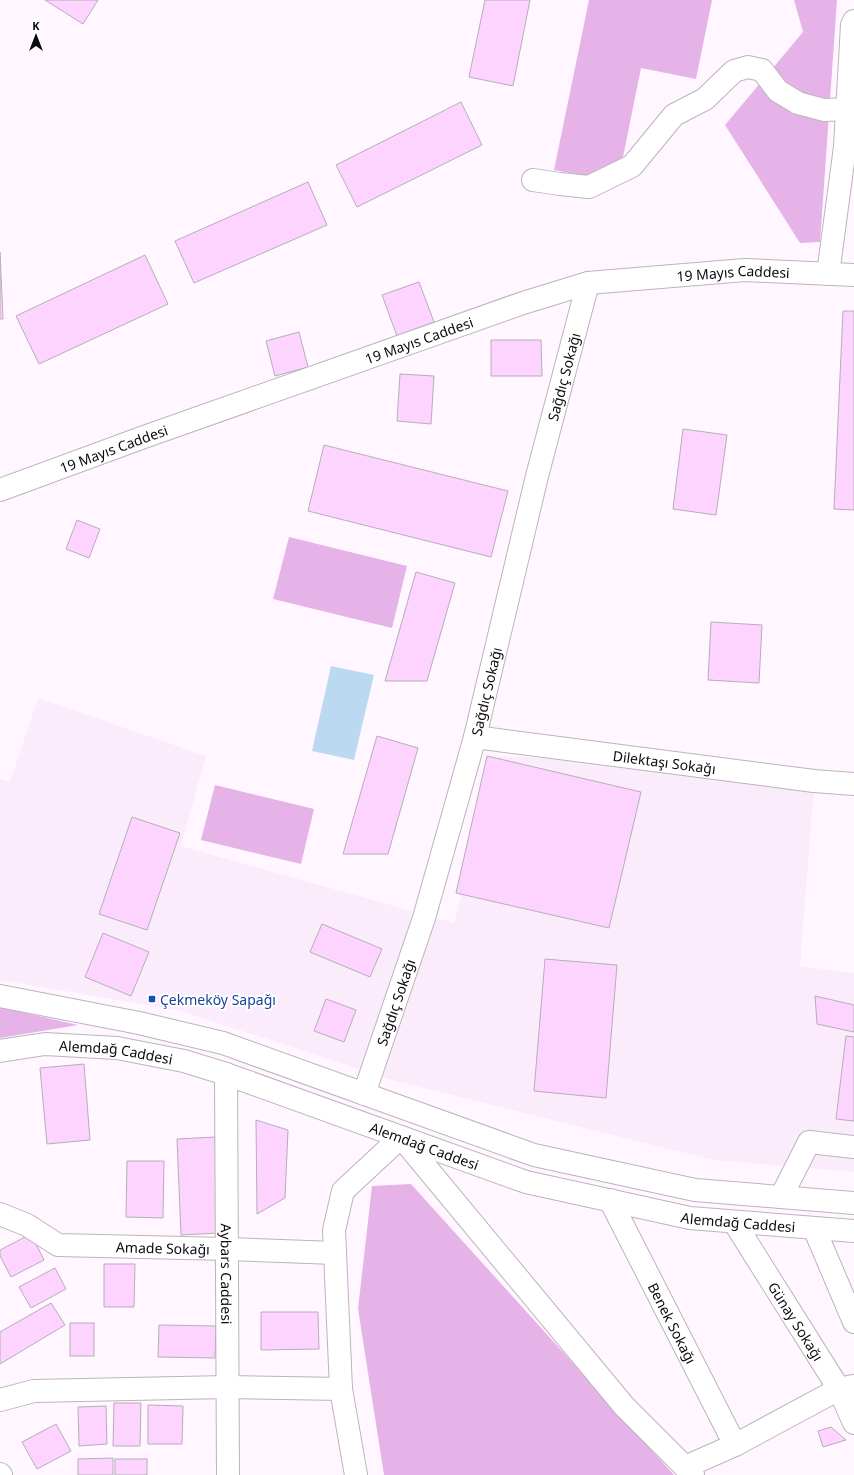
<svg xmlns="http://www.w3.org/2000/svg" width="854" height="1475" font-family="'Noto Sans',sans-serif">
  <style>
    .built { fill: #fbecfc }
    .green { fill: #e6b3e8 }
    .water { fill: #bbdaf2 }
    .building { fill: #fdd4ff; stroke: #b6aeb6 }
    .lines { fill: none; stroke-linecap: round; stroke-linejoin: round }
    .minor-casing { stroke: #bcb4bd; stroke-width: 24 }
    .major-casing { stroke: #bcb4bd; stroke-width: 24 }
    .minor { stroke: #fff; stroke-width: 22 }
    .major { stroke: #fff; stroke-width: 22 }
    .transit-dot { fill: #1a4fb4; stroke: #fff; stroke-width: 1.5 }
    .labels { text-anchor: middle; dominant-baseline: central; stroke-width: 4; stroke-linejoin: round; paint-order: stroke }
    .street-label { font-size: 14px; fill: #0d0a0d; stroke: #fff }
    .transit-label { font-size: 14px; fill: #164399; stroke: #fff; text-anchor: start }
  </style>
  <rect width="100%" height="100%" fill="#fff6ff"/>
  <path class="built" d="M38,698L206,756L181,846L454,923L499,756L614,761L814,786L800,966L854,973V1172L714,1160L395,1081L178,1010L0,980V779L10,782Z"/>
  <g class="green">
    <path d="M589,0H712L696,79L641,68L618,182L554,170Z"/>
    <path d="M794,0H837L820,242L800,243L725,125L803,32Z"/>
    <path d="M289,537L407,566L392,628L273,599Z"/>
    <path d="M215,785L314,809L301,864L201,840Z"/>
    <path d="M0,1007L78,1025L0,1038Z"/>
    <path d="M411,1184L674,1475H384L358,1309L372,1186Z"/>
  </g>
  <path class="water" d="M331,666L374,675L354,760L312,751Z"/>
  <g class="building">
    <path d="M45,0H98L83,24Z"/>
    <path d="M485,0H530L513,86L469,77Z"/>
    <path d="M461,102L482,145L357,207L336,165Z"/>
    <path d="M308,182L327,225L194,283L175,241Z"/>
    <path d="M0,252L3,319H0Z"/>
    <path d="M145,255L168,304L39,364L16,316Z"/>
    <path d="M419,282L434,322L397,336L382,295Z"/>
    <path d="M843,311H854V510L834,509Z"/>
    <path d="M299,332L308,367L275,376L266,341Z"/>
    <path d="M491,340H541L542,376H491Z"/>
    <path d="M400,374L434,376L431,424L397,421Z"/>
    <path d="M683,429L727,435L716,515L673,509Z"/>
    <path d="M324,445L508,491L491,557L308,511Z"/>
    <path d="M77,520L100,529L89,558L66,549Z"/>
    <path d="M416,572L455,583L427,681H385Z"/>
    <path d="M711,622L762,625L759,683L708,680Z"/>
    <path d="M377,736L418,748L388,854H343Z"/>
    <path d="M487,756L641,792L609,928L456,893Z"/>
    <path d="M132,817L180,833L147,930L99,914Z"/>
    <path d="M322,924L382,949L370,977L310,952Z"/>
    <path d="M103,933L149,952L131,996L85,977Z"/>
    <path d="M545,959L617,965L606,1098L534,1091Z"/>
    <path d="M815,996L854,1005V1032L817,1024Z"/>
    <path d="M326,999L356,1010L344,1042L314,1031Z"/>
    <path d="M846,1036L854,1037V1121L836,1119Z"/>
    <path d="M84,1064L90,1140L47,1144L40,1068Z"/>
    <path d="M256,1120L288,1130L285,1198L257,1214Z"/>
    <path d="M215,1137L219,1233L181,1235L177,1139Z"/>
    <path d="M127,1161H164L163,1218L126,1217Z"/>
    <path d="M31,1234L44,1260L11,1277L0,1256V1250Z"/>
    <path d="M104,1264H135L134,1307H104Z"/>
    <path d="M55,1268L66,1289L31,1308L19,1287Z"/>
    <path d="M51,1303L65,1325L0,1364V1332Z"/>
    <path d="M261,1312H318L319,1349L261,1350Z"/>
    <rect x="70" y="1323" width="24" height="33"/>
    <path d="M159,1325L216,1326L215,1358L158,1357Z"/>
    <path d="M114,1403H141L140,1446H113Z"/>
    <path d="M148,1405L183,1406L182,1444H148Z"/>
    <path d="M106,1406L107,1444L79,1446L78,1407Z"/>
    <path d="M56,1424L71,1451L37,1469L22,1442Z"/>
    <path d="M831,1427L846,1440L823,1447L818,1431Z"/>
    <path d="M113,1458V1475H78V1459Z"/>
    <rect x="115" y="1459" width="32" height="16"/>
  </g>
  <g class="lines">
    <defs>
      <g id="minor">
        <path d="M533,180L560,184L589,187L632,166L674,115L705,99L734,71L748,67L762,70L778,91L798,103L824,110L847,109"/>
        <path d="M828,274L845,147L852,25L854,21"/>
        <path id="s1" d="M0,490L144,437L523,303L588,283L745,270L854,275"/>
        <path id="s2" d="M475,737L814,781L854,784"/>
        <path id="s3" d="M226,1074L228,1475"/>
        <path id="s4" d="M364,1094L424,918L475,737L537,476L588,283"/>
        <path d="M781,1197L809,1142L854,1147"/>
        <path id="s5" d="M610,1200L735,1445"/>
        <path id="s6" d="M0,1214L27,1225L58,1245L227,1249L335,1253"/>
        <path id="s7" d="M734,1222L839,1389L854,1423"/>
        <path d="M814,1228L854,1322"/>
        <path d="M0,1400L34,1391L227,1387L341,1389"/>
        <path d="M685,1467L735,1445L839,1389L853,1386"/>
        <path d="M0,1474L1,1475"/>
        <path d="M356,1475L341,1389L334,1230L343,1191L401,1137L624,1406L693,1475"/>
      </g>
      <g id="major">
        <path d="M0,996L139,1023L223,1043L534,1155L695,1190L854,1203"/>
        <path id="s8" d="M0,1051L45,1044L117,1048L184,1061L226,1074L526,1182L690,1218L854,1231"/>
      </g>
    </defs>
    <use href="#minor" class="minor-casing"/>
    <use href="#major" class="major-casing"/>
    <use href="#minor" class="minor"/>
    <use href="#major" class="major"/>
  </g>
  <rect class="transit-dot" x="148" y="995" width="8" height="8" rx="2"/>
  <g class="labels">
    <g class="street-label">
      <text stroke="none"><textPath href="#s1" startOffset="769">19 Mayıs Caddesi</textPath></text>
      <text stroke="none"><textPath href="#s1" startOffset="445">19 Mayıs Caddesi</textPath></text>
      <text stroke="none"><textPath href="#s4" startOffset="745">Sağdıç Sokağı</textPath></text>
      <text stroke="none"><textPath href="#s1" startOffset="121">19 Mayıs Caddesi</textPath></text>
      <text stroke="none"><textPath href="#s4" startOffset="421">Sağdıç Sokağı</textPath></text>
      <text stroke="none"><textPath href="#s2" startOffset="191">Dilektaşı Sokağı</textPath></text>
      <text stroke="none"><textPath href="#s4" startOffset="97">Sağdıç Sokağı</textPath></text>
      <text stroke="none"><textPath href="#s8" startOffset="117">Alemdağ Caddesi</textPath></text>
      <text stroke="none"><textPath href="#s8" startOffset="441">Alemdağ Caddesi</textPath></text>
      <text stroke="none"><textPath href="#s8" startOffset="765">Alemdağ Caddesi</textPath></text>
      <text stroke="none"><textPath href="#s6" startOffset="171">Amade Sokağı</textPath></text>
      <text stroke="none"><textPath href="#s3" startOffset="200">Aybars Caddesi</textPath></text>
      <text stroke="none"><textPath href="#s7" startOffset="117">Günay Sokağı</textPath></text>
      <text stroke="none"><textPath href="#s5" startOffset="138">Benek Sokağı</textPath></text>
    </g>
    <g class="transit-label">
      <text x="160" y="999">Çekmeköy Sapağı</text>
    </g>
  </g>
  <g transform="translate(36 36)" stroke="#ffffff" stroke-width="3" paint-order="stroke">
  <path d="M0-3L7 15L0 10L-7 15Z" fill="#0d0a0d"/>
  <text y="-6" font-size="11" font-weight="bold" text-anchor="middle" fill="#0d0a0d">K</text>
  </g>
</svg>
